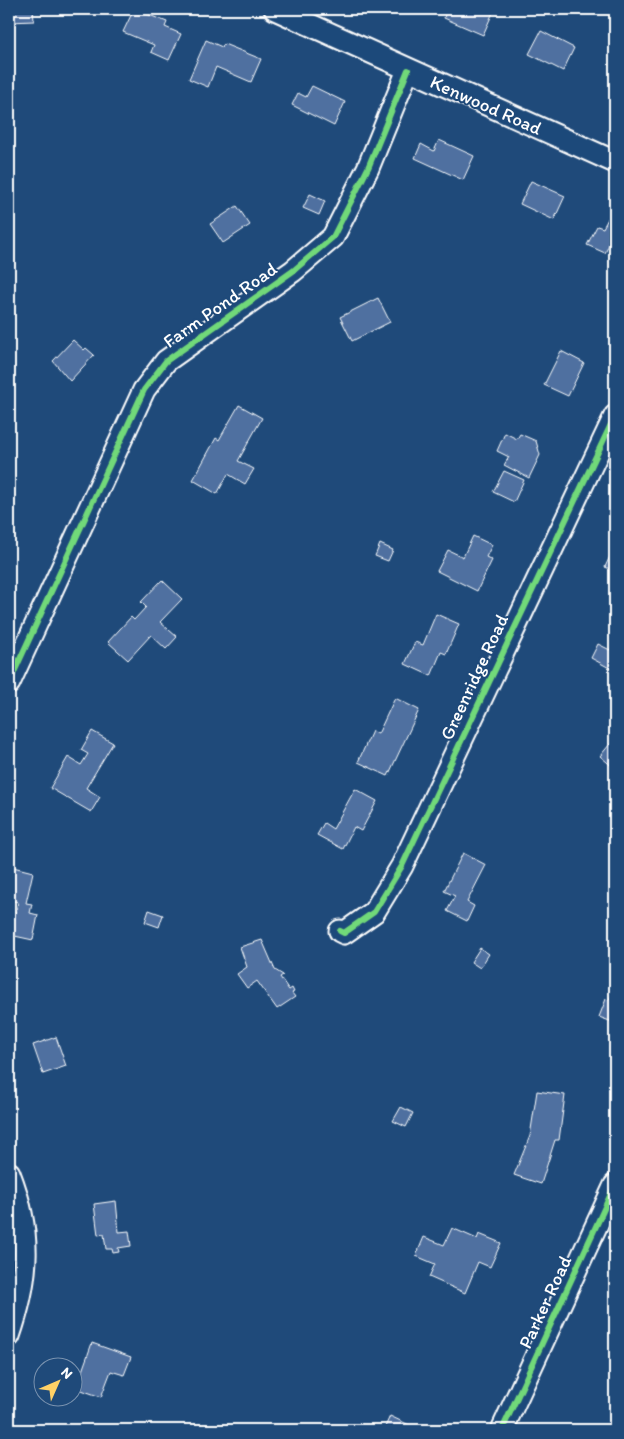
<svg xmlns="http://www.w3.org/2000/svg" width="624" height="1439" font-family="Itim,sans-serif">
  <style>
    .building { fill: #4f70a0; stroke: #fff }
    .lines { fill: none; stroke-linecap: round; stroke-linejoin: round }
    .street-casing { stroke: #fff; stroke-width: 25 }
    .street { stroke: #1f4a7a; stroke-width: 21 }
    .cycleway-casing { stroke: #1f4a7a; stroke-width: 9 }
    .cycleway { stroke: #71d979; stroke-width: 6 }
    .labels { text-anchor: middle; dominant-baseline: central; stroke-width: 4; stroke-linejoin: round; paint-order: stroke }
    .street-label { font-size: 19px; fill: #fff; stroke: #1f4a7a }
  </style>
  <rect width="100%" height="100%" fill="#1f4a7a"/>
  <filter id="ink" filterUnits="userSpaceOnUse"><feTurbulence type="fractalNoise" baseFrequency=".02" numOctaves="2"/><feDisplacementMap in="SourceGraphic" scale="10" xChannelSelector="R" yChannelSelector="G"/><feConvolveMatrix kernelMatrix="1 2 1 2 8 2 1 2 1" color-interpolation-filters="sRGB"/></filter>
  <g filter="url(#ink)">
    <g class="building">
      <path d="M9,9H33L34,21L9,22Z"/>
      <path d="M134,9L167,22L165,27L181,34L169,60L151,52L154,45L123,32Z"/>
      <path d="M432,9H491L494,10L483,35L444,18L445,14Z"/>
      <path d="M541,31L574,48L563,71L529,54Z"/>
      <path d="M206,40L222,47L224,44L261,59L251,82L216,67L208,87L189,79Z"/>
      <path d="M312,86L345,102L334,126L292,105L298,93L306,97Z"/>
      <path d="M439,140L474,156L463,180L415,158L421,144L434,151Z"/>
      <path d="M531,181L565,196L554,220L520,204Z"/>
      <path d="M310,194L325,201L319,215L303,208Z"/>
      <path d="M237,206L250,225L223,243L210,224Z"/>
      <path d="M611,213L615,216V245L610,243L605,253L587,245L597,226L603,228Z"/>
      <path d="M378,298L390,322L352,341L340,317Z"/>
      <path d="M73,340L84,350L86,348L94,355L70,381L53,361Z"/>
      <path d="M561,351L584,363L568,396L544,385Z"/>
      <path d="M239,405L262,418L238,461L254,469L245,484L228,474L217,494L193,480L216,438L219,440Z"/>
      <path d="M505,433L517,439L520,434L536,441L540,455L529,478L504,465L509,457L497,451Z"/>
      <path d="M504,471L524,480L514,502L493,492Z"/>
      <path d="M473,536L492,545L486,557L492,560L477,591L437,571L448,550L463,557Z"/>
      <path d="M380,544L393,550L388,561L375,556Z"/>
      <path d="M615,546V571L605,567Z"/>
      <path d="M162,580L182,599L160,622L177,637L166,649L151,635L128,660L108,642L131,617L134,620L146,607L141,602Z"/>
      <path d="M436,614L459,624L446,654L441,652L431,676L405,664L415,642L423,645Z"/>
      <path d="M615,640V671L591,658L598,644L610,650Z"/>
      <path d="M395,698L419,710L388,776L358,762L372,731L378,734Z"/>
      <path d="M92,731L113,743L86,788L100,797L91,812L50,788L68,757L81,765L88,754L81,750Z"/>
      <path d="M615,738V769L600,756Z"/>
      <path d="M355,789L377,801L361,831L354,827L343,849L317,835L324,823L333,829Z"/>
      <path d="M463,853L486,865L467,902L474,906L467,921L447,911L455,896L444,891Z"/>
      <path d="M9,866L33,872L26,903L32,904L30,913L38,915L33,940L10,935L18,902L9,900Z"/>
      <path d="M149,910L163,915L159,927L145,922Z"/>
      <path d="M262,940L275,970L283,975L280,977L289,990L292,988L294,992L292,993L295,997L277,1009L257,981L247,988L237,974L247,967L240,947Z"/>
      <path d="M480,948L489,954L480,968L471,962Z"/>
      <path d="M615,984V1023L599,1017L606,999L609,1000Z"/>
      <path d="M56,1037L66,1066L43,1074L33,1045Z"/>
      <path d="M537,1091L565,1095L559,1140H555L541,1184L514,1175L530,1136Z"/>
      <path d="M401,1107L413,1113L406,1127L393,1121Z"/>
      <path d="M116,1201L119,1232L129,1231L131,1246L118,1248L119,1252L113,1253L112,1249H106L104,1234L98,1235L94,1204Z"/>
      <path d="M452,1228L477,1239L479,1234L501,1243L490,1267L478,1262L465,1293L429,1277L435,1264L416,1256L424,1237L444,1245Z"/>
      <path d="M92,1343L131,1357L124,1375L111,1371L101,1397L76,1388Z"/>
      <path d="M390,1416L420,1430H391L385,1427Z"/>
    </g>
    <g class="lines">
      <defs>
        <g id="street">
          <path d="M275,9L615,162"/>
          <path d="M9,683L144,390L166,361L293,271L333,237L368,168L408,70"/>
          <path d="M340,931L344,933L374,912L402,866L615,416"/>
          <path d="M9,1173C32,1232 29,1278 9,1336"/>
          <path d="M502,1430L615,1185"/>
        </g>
      </defs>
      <use href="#street" class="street-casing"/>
      <use href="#street" class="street"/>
      <defs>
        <g id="cycleway">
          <path d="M9,683L144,390L166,361L293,271L333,237L368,168L408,70"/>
          <path d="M340,931L344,933L374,912L402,866L615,416"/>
          <path d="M502,1430L615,1185"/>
        </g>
      </defs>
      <use href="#cycleway" class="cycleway-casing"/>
      <use href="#cycleway" class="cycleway"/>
    </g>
  </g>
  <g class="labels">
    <g class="street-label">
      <text transform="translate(486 105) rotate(24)">Kenwood Road</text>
      <text transform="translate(220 305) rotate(-35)">Farm Pond Road</text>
      <text transform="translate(474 677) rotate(-65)">Greenridge Road</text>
      <text transform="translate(545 1302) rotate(-65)">Parker Road</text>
    </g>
  </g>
  <rect width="624" height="1439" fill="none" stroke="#1f4a7a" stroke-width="30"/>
  <rect x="15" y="15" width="594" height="1409" fill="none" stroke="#fff" stroke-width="2" filter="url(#ink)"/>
  <g transform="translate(58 1382) rotate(45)"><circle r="24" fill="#1f4a7a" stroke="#7992af"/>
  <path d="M0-4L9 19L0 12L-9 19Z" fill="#ffd166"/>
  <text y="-8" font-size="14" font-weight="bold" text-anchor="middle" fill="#ffffff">N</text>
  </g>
</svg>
